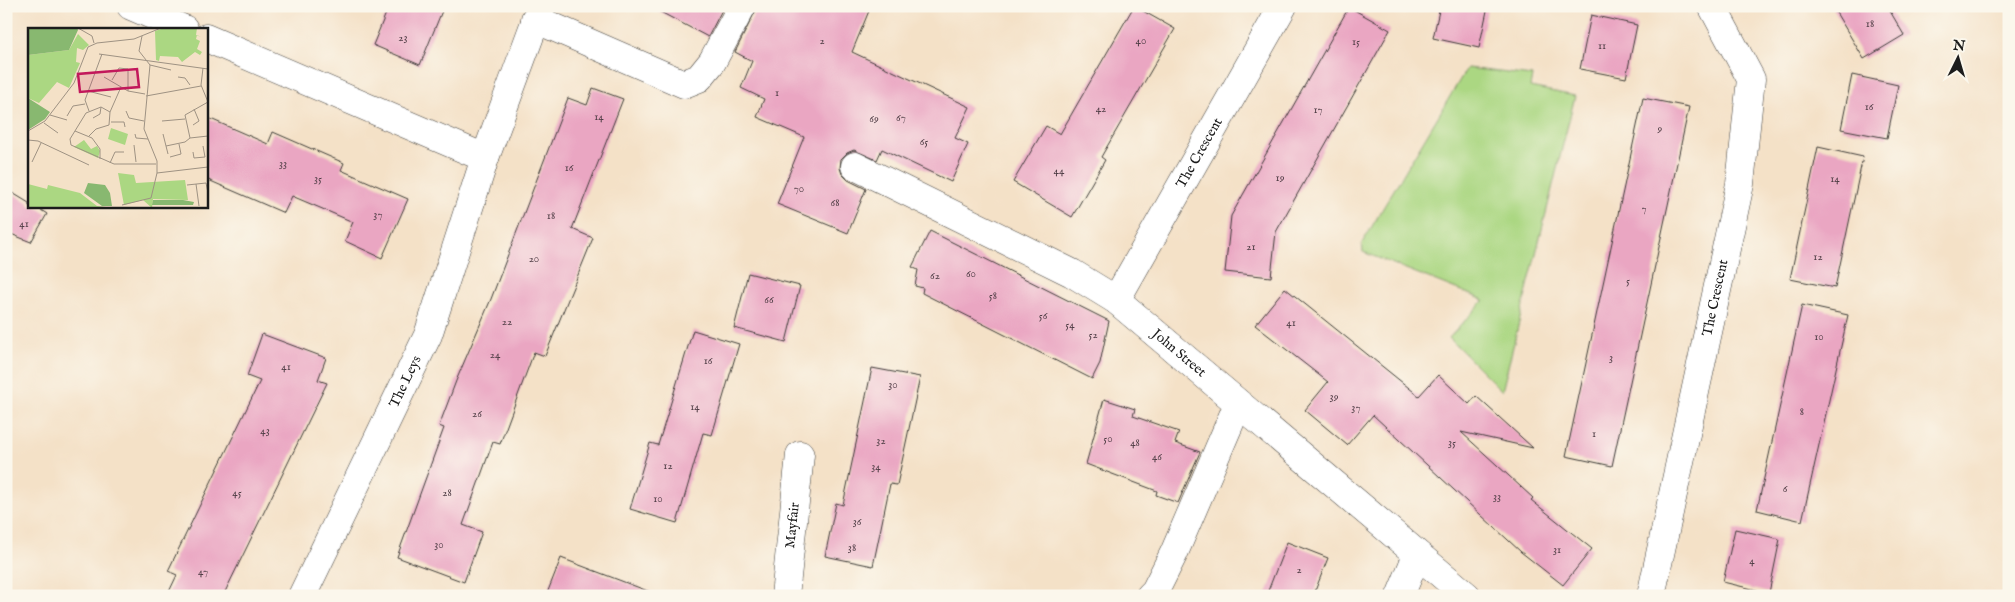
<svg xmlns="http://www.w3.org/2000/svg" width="2015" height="602" font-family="'IM FELL English',serif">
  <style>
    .green { fill: #abd782; stroke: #647a4f }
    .building { fill: #eaa6c2 }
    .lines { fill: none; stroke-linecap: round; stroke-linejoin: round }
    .minor-casing { stroke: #3c3a36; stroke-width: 29 }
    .minor { stroke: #fff; stroke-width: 28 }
    .labels { text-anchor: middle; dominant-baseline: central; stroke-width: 4.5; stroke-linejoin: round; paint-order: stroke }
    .number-label { font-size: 11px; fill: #503e46 }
    .street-label { font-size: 14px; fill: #1c1c1c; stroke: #fbf7ec }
    .inset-road { fill: none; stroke: #9e9283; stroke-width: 1 }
    .view { fill: #c2185b; fill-opacity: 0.15; stroke: #c2185b; stroke-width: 2.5 }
    .inset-edge { fill: none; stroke: #1c1c1c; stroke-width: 2.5 }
  </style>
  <rect width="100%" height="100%" fill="#fbf7ec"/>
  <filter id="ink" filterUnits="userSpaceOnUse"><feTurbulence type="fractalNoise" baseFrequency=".02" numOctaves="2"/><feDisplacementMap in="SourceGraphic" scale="10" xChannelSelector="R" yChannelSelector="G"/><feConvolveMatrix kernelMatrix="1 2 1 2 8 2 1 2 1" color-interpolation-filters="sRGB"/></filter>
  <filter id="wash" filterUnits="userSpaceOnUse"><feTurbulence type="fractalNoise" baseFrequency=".0096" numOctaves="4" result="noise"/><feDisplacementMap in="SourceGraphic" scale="20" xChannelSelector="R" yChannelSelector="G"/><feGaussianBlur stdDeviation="1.12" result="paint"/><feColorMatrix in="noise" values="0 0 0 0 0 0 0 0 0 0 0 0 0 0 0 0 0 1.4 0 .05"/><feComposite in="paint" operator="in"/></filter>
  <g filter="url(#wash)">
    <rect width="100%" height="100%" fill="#f4e1c7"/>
    <path class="green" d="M1467,68L1532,76L1530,87L1575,96L1502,391L1449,338L1484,300L1363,252L1362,243Z"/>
    <g id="blocks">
      <g class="building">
        <path d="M389,6H444L420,65L373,45Z"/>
        <path d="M649,6H724L708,37Z"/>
        <path d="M758,6H871L852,52L970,107L955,138L968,144L951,182L882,149L877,160L854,150L847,153L841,159L840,168L842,174L848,180L866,189L848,233L777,204L804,137L757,117L764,99L741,88L752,61L735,52Z"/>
        <path d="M1134,6L1175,29L1101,157L1105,160L1072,217L1013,182L1046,126L1060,134Z"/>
        <path d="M1440,6H1488L1479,48L1433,38Z"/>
        <path d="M1832,6H1887L1904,35L1864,59Z"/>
        <path d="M1349,7L1390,30L1276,232L1271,277L1225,272L1231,216Z"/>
        <path d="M1591,15L1637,25L1626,78L1580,69Z"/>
        <path d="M1852,75L1898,85L1887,138L1841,129Z"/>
        <path d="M593,88L623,99L572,229L593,238L545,356L534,352L500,444L493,442L463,525L482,532L464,582L397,557L444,428L439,426L456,381L491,299L568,98L587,105Z"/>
        <path d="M1643,98L1689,107L1612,466L1566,456Z"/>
        <path d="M206,117L268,144L273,132L344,163L341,170L408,199L382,258L345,241L353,222L292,196L284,213L206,179Z"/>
        <path d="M1818,147L1863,157L1835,288L1790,279Z"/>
        <path d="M6,189L29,203V206H35L47,214L31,242L6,232Z"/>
        <path d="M930,231L1109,321L1100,363L1092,379L922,293L923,288L915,286L918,270L912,267Z"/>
        <path d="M748,273L800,286L786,342L734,328Z"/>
        <path d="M1285,288L1419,396L1438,375L1469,404L1476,396L1533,448L1461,432L1533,498L1531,500L1592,549L1563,585L1521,552L1373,415L1347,445L1305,410L1328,382L1255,325Z"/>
        <path d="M1802,305L1848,315L1802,521L1757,510Z"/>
        <path d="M693,330L739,344L712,435L703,433L677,523L630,509L650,443L658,445Z"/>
        <path d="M262,334L326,358L318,380L327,383L223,596H167L177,575L168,571L260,381L247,376Z"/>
        <path d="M872,368L920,377L897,485L890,484L873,566L825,556L836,503L843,505Z"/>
        <path d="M1104,399L1135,409L1133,416L1179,432L1175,443L1200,452L1178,503L1156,495L1157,491L1086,464Z"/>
        <path d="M1735,529L1780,539L1769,593L1723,582Z"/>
        <path d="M1287,542L1328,558L1313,596H1266Z"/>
        <path d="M561,558L653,593L652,596H546Z"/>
      </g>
    </g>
  </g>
  <g filter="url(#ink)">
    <use href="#blocks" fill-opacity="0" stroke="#3c3a36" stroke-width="1"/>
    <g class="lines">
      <defs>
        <g id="minor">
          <path d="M131,6L184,29"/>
          <path d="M535,19L684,84L699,78L712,62L742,6"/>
          <path d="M206,38L485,158"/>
          <path id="s1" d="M855,166L1072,273L1116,300L1467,596"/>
          <path id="s2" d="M1116,300L1283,6"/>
          <path id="s3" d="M302,596L428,335L485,158L541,6"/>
          <path id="s4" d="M785,596L800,455"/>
          <path d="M1150,596L1155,591L1174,553L1238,404"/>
          <path d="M1400,596L1417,555"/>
          <path id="s5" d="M1651,596L1740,184L1751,79L1712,6"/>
        </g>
      </defs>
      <use href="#minor" class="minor-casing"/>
      <use href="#minor" class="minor"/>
    </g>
  </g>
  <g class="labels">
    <g class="number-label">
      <text x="1870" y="24">18</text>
      <text x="403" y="38">23</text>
      <text x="822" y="41">2</text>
      <text x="1141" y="41">40</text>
      <text x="1356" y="42">15</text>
      <text x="1602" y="46">11</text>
      <text x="777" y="93">1</text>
      <text x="1869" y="107">16</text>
      <text x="1101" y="109">42</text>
      <text x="1318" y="110">17</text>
      <text x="599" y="117">14</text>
      <text x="901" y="118">67</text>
      <text x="874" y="119">69</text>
      <text x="1660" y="129">9</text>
      <text x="924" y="142">65</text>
      <text x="283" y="164">33</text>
      <text x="569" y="168">16</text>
      <text x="1059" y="171">44</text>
      <text x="1280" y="178">19</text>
      <text x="318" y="179">35</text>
      <text x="1835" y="179">14</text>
      <text x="799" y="189">70</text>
      <text x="835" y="203">68</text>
      <text x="1644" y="209">7</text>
      <text x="378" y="215">37</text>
      <text x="551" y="216">18</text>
      <text x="24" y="224">41</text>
      <text x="1251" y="247">21</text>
      <text x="1818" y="257">12</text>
      <text x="534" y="259">20</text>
      <text x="971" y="274">60</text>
      <text x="935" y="276">62</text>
      <text x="1628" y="281">5</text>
      <text x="993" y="296">58</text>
      <text x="769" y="300">66</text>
      <text x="1043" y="316">56</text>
      <text x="507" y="322">22</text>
      <text x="1291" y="323">41</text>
      <text x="1070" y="325">54</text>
      <text x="1093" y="335">52</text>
      <text x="1819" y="337">10</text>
      <text x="495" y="355">24</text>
      <text x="1611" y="358">3</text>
      <text x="708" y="361">16</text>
      <text x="286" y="367">41</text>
      <text x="893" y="385">30</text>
      <text x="1334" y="397">39</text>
      <text x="695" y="407">14</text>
      <text x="1356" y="408">37</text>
      <text x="1802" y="412">8</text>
      <text x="477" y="414">26</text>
      <text x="265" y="431">43</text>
      <text x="1594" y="434">1</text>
      <text x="1108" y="439">50</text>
      <text x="881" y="441">32</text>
      <text x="1135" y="443">48</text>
      <text x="1452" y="443">35</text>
      <text x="1157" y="457">46</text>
      <text x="668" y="466">12</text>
      <text x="876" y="467">34</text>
      <text x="1785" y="489">6</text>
      <text x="237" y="493">45</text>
      <text x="447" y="493">28</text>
      <text x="1497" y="497">33</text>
      <text x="658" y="499">10</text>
      <text x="857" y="522">36</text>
      <text x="439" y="545">30</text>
      <text x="852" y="548">38</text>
      <text x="1557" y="550">31</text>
      <text x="1752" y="561">4</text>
      <text x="1299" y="570">2</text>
      <text x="203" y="572">47</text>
    </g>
    <g class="street-label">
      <text stroke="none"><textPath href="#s2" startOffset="169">The Crescent</textPath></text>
      <text stroke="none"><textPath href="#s5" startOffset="305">The Crescent</textPath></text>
      <text stroke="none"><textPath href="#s1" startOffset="376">John Street</textPath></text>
      <text stroke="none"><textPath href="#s3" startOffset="238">The Leys</textPath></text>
      <text stroke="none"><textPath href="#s4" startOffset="71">Mayfair</textPath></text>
    </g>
  </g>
  <g transform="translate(28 28)">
    <rect width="180" height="180" fill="#f4e1c7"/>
    <path d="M136,0H169L168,7L173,9L169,7L168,11L172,13L169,21L174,24L172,27L167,24L154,34L150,29L132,28L131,33L128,32L127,3ZM50,6L61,17L55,22L49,20L48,34L52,35L41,60L29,54L11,75L0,70V27L41,22ZM83,100L100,106L97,117L80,111ZM56,112L63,121L69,118L72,123L70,130L46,119ZM90,145L106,147L108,155L157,152L160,172L125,171L124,180L115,172L96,177ZM0,156L19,161L20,157L52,165L69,178L87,180H0Z" fill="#abd782"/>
    <path d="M0,0H49L50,2L41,22L0,27ZM0,70L22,84L17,91L0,102ZM60,155L77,157L82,165L84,178H74L56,165ZM125,172H155L166,174L165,177H124Z" fill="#88b870"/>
    <path class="inset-road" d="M50,0L64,8L66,15M71,26L180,41M122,37L143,42M175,40L173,57L180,74M76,49L100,63L117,66M150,49L157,50L162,57M84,52L91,40L100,41V63M60,63L83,69M118,68L173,58M180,74L157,87L162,110L180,108M61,83L57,72L74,26M98,83L101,90L116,93M82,84L73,79L58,85L42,111L43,117L86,136H128M22,87L39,92M39,88L45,78L57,76M65,90L72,86L73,79M134,93L157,91M83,94H96L97,99M16,95L30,105M165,97L171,93L166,81M0,103L17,93L46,55L60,19L69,15L106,11L133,0M47,103L64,110L72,121V131M107,106L108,110L120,111M135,106L140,126M61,108L68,101L81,97L82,84L93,59M0,112L10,113L61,137M106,117L108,134M138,118L157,114L162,110M165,124L166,130L177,129L175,118M142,129L153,126L151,116M4,134L13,115M82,135L87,124H96M129,145L180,139M168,156L171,178M159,157L178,155L180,165M94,177L123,170L129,145V133L116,101L122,37L111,23L114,8"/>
    <path class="view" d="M109,41L111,59L52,64L50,46Z"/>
    <rect width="180" height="180" class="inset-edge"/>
  </g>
  <rect width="2015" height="602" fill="none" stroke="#fbf7ec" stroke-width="25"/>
  <g transform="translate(1958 58) rotate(5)" stroke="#fbf7ec" stroke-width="4" paint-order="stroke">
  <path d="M0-4L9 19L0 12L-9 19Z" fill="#1c1c1c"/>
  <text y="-8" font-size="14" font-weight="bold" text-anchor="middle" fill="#1c1c1c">N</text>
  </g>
</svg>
